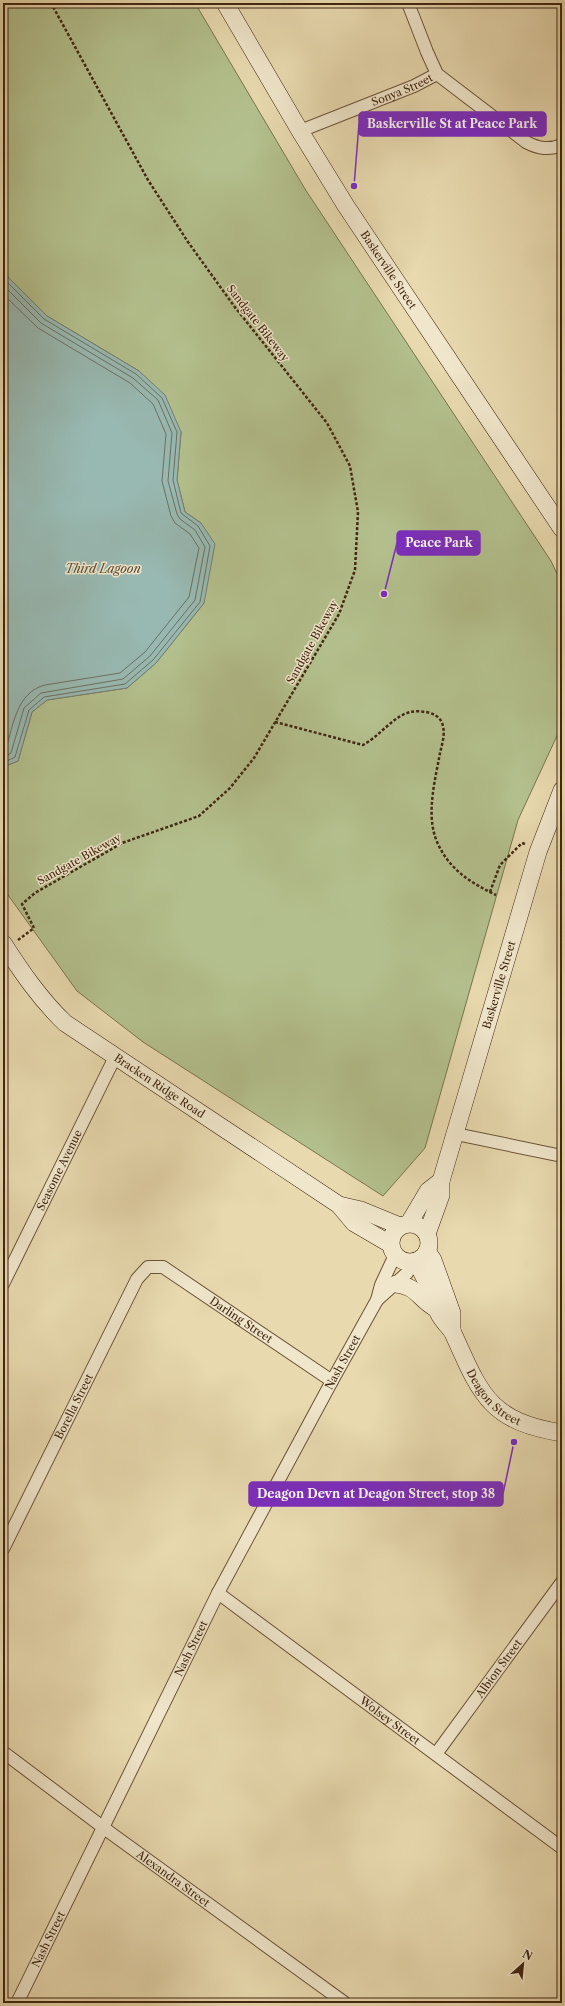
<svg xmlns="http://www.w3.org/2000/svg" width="565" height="2006" font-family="'Libre Caslon Text',serif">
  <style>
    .green { fill: #b3c08d; stroke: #7a734e }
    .water { fill: #98b9b2; stroke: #757e71 }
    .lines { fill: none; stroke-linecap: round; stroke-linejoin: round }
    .shore { stroke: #6c7061; stroke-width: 1 }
    .street-casing { stroke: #6b5338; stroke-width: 14 }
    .secondary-casing { stroke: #412610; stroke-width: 18 }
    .path { stroke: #412610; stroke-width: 2.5; stroke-dasharray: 3 2; stroke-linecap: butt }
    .street { stroke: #f0e6cb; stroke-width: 12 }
    .secondary { stroke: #f0e6cb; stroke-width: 17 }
    .labels { text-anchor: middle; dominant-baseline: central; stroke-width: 3; stroke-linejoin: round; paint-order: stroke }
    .street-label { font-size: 11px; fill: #412610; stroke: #f0e6cb }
    .water-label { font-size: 12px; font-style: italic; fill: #574b38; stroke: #f0e6cb }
    .leader { fill: none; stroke: #7b2cbf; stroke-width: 1.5 }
    .callout-dot { fill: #7b2cbf; stroke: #f0e6cb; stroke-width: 1.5 }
    .callout { fill: #7b2cbf; stroke: #7b2cbf; stroke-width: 1.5 }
    .callout-label { font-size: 12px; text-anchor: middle; font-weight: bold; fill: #fff }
  </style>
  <rect width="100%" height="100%" fill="#e8d9af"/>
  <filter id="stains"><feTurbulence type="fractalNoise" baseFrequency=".005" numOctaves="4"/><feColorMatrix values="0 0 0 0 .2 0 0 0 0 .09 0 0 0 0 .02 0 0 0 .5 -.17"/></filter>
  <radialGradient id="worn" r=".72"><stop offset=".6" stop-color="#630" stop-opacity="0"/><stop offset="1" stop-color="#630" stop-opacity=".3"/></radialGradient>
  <path class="green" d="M3,3H195L305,189L551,561L562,584V725L518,820L425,1148L383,1196L143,1042L77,991L3,888V767L18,761L32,712L47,700L127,688L156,663L204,603L201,523L185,512L177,480L181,432L139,371L47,316L3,272Z"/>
  <path class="water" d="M3,272L47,316L139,371L165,395L181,432L177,480L185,512L201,523L215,544L204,603L156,663L127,688L47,700L32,712L18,761L3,767Z"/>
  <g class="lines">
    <g class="shore">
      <path d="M3,278L44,319L136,374L162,398L177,432L173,480L181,513L198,526L210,546L200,602L153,660L125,684L44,697L29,710L15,757L3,763"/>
      <path d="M3,285L41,323L133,378L158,400L172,433L168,481L177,514L180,519L195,530L205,547L195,600L150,656L123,679L41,693L24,708L11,753L3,758"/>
      <path d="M3,294L38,328L130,383L153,404L166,434L162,481L171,516L175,523L190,534L199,548L189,597L145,652L120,673L45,685C17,692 13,725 6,749L3,751"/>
    </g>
    <defs>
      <g id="street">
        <path d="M408,3L427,52L437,74L526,142C539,149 549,150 562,145"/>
        <path id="s1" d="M300,131L414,86L437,74"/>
        <path d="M456,1134L562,1156"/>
        <path id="s2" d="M3,1284L115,1057"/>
        <path d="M377,1300L407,1273L413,1261"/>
        <path id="s3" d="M3,1549L137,1279L148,1267H163L332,1381"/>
        <path id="s4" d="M218,1593L562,1848"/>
        <path id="s5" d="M3,1752L112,1834L345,2003"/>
        <path id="s6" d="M436,1754L562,1582"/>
        <path id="s7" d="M17,2003L218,1593L332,1381L377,1300L381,1285L395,1255"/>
      </g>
      <g id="secondary">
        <path id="s8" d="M225,3L300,131L346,206L562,529"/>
        <path id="s9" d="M3,943C21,971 40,999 65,1023L339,1205L354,1223L390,1244"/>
        <path d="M339,1205L361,1210L400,1226"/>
        <path d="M409,1223L428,1191L441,1181"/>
        <circle cx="410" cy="1243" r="19"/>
        <path id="s10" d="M427,1234L441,1195V1181L538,852L562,790"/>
        <path d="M427,1251L433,1260L452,1313V1331"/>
        <path id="s11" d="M416,1261C420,1270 426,1279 429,1288C433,1297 435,1306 439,1314C442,1321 449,1326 453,1333C481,1395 489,1421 562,1433"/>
        <path d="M396,1284C417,1286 419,1299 435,1308"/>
      </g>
    </defs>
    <use href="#street" class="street-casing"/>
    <use href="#secondary" class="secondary-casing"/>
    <g class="path">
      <path d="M275,722L363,745C380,736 392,717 410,712C421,710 438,712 442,723C446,733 442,744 440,753C435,781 425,817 438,844C450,870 471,883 496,895"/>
      <path d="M490,892L500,865L522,843L525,844"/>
      <path d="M18,940L34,928L22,904L35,893L122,843L199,816L230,788L254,758L339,614L355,570L358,512L350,466L327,423L234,306L188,242L148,180L51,3"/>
    </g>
    <use href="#street" class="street"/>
    <use href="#secondary" class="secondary"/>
  </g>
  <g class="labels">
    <g class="street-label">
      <text stroke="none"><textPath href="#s1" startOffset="110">Sonya Street</textPath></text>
      <text stroke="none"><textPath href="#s8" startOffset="313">Baskerville Street</textPath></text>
      <text transform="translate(258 323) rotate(52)">Sandgate Bikeway</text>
      <text transform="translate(312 642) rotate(-61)">Sandgate Bikeway</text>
      <text transform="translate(79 859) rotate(-29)">Sandgate Bikeway</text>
      <text stroke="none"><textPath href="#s10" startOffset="260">Baskerville Street</textPath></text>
      <text stroke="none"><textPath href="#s9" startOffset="215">Bracken Ridge Road</textPath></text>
      <text stroke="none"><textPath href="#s2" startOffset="127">Seasome Avenue</textPath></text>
      <text stroke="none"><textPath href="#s3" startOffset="427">Darling Street</textPath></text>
      <text stroke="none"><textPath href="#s7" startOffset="719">Nash Street</textPath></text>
      <text stroke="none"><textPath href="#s11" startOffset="159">Deagon Street</textPath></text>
      <text stroke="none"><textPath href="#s3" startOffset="159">Borella Street</textPath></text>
      <text stroke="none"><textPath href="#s7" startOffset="395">Nash Street</textPath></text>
      <text stroke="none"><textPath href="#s6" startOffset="106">Albion Street</textPath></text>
      <text stroke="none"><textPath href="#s4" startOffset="214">Wolsey Street</textPath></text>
      <text stroke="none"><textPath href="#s5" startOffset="212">Alexandra Street</textPath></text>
      <text stroke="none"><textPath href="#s7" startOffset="71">Nash Street</textPath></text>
    </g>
    <g class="water-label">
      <text x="103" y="568">Third Lagoon</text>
    </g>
  </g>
  <path class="leader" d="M354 186L359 124M384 594L397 543M514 1442L503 1494"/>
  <g class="callout-dot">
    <circle cx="354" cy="186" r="4"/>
    <circle cx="384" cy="594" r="4"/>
    <circle cx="514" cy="1442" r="4"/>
  </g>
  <g class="callout">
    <rect x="359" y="112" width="187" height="24" rx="4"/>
    <rect x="397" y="531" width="83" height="24" rx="4"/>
    <rect x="249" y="1482" width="254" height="24" rx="4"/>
  </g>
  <g class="callout-label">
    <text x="452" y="128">Baskerville St at Peace Park</text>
    <text x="439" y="547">Peace Park</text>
    <text x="376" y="1498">Deagon Devn at Deagon Street, stop 38</text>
  </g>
  <rect width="565" height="2006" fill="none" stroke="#e8d9af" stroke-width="16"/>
  <rect x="4" y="4" width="557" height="1998" fill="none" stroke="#412610" stroke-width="2"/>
  <rect x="8" y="8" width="549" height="1990" fill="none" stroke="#412610"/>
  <g transform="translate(523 1964) rotate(27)" stroke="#f0e6cb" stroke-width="3" paint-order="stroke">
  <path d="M0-3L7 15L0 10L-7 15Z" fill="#412610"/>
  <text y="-6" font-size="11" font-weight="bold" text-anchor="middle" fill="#412610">N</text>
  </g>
  <rect width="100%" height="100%" filter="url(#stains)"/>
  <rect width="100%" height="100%" fill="url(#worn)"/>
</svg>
